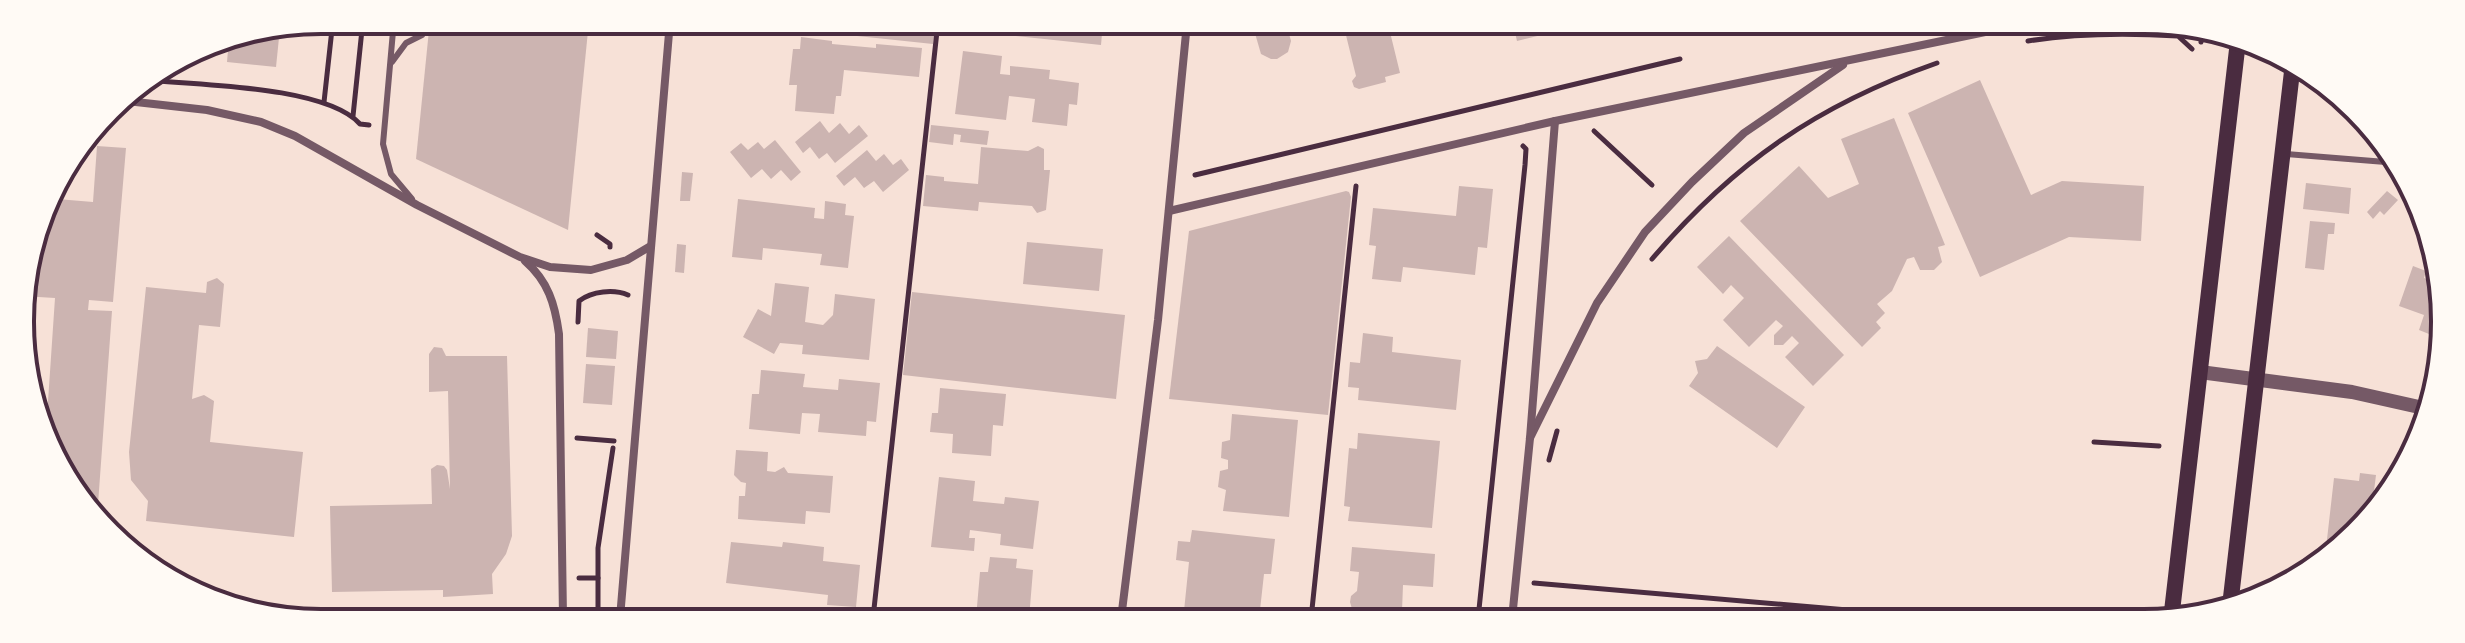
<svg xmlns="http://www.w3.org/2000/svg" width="2465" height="643" font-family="'PT Sans',sans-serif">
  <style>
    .building { fill: #ccb4b1 }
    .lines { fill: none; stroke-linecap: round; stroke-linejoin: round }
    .path { stroke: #4a2c40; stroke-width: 5 }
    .service { stroke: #755966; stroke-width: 6 }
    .minor { stroke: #755966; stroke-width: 8 }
    .tertiary { stroke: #755966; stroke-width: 14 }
    .secondary { stroke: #4a2c40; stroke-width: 16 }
    .rim { fill: none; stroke: #4a2c40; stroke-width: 4 }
  </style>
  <rect width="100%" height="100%" fill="#f7e1d7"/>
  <g class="building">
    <path d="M430,20L589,21L568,230L416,159Z"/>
    <path d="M773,21L936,22L933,44L772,27Z"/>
    <path d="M1018,22H1103L1101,45L1016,36Z"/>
    <path d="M1252,23H1286L1291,41L1288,52L1277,59H1271L1261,54Z"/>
    <path d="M1343,23H1394L1395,27L1389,28L1400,73L1385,77L1386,82L1359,89L1354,87L1352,81L1356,76Z"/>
    <path d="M1513,24H1579V26L1517,41Z"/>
    <path d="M1666,24H1702V25L1669,33Z"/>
    <path d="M280,28L276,67L227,62L229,38Z"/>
    <path d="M801,37L832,41V44L876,48V44L922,48L919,77L844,70L841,96H836L834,114L795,111L797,85H789L793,49H800Z"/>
    <path d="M963,51L1002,56L1000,74L1010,75V66L1050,70L1049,79L1079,83L1077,105L1069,104L1067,126L1032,122L1035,99L1009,96L1006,120L955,114Z"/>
    <path d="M1980,80L2031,195L2062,181L2144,186L2141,241L2069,237L1980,277L1908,113Z"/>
    <path d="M1894,118L1945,245L1938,247L1942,262L1934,270H1920L1914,257L1907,259L1892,291L1877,304L1885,313L1876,322L1881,328L1862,347L1740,221L1799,166L1828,198L1859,184L1841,139Z"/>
    <path d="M820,121L829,133L840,123L849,134L859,125L868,136L835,163L827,153L819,159L810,147L803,153L795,142Z"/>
    <path d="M931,125L989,131L987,145L960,142L961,135L954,134L953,145L929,142Z"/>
    <path d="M775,140L801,172L791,181L781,170L771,179L762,169L751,178L730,152L741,143L748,150L758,142L764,149Z"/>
    <path d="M97,146L126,148L113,302L89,300L88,310L112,311L97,518L82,505L46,431L55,298L22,296L51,188L59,178L57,199L93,202Z"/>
    <path d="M981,147L1028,151L1038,146L1044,149V170H1050L1046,210L1037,213L1032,206L979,202L978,211L923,206L926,175L944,177V181L978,184Z"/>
    <path d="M867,150L876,161L884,154L893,165L901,159L909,170L883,192L874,181L864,188L855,177L844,186L836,176Z"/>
    <path d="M682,172L693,173L690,201H680Z"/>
    <path d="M2306,183L2351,188L2349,214L2303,209Z"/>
    <path d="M1459,186L1493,189L1487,248L1478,247L1475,275L1403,267L1401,282L1372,279L1376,246L1369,245L1373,208L1456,216Z"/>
    <path d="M1346,191L1349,192L1351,197L1328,415L1169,399L1189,231Z"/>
    <path d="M2387,191L2398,200L2384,215L2380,211L2373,219L2367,212Z"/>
    <path d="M738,199L815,208L814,218L824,219L825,201L846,204L845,215L854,216L848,268L820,265L822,254L763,248L762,260L732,257Z"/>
    <path d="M2310,221L2335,223L2334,234H2328L2324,270L2305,268Z"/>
    <path d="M1729,236L1844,355L1813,386L1785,357L1799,343L1792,336L1783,345H1774V335L1783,326L1776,320L1749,347L1723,320L1744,298L1731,285L1723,294L1697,267Z"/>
    <path d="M1027,242L1103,249L1099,291L1023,284Z"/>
    <path d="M677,244L686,245L684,273L675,272Z"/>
    <path d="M2413,266L2426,271L2424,278L2437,283L2432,296L2439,298V338L2419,330L2424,315L2399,306Z"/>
    <path d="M217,278L224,284L220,327L199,325L192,399L204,395L214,401L210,442L303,452L294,537L146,521L148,501L131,480L129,452L146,287L206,293L207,282Z"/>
    <path d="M775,283L809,287L805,322L823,325L833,315L835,294L875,299L869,360L802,354L803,345L780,343L774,354L743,337L758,309L771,316Z"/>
    <path d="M912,292L1125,315L1116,399L903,375Z"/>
    <path d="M588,328L618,331L616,359L586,357Z"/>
    <path d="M1363,333L1393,337L1392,352L1461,360L1456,410L1358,400L1359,388L1348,387L1350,362L1360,363Z"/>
    <path d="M1717,346L1805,407L1777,448L1689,386L1698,373L1695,361L1707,359Z"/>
    <path d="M434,347L442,348L446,356H507L512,536L506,554L492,574L493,594L443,597V590L332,592L330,506L432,504L431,469L437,465L444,466L447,470L450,489L448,391L429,392V354Z"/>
    <path d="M586,364L615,366L612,405L583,403Z"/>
    <path d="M761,370L805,374L803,387L838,390L839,379L880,383L876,422L867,421L866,436L818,432L820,414L802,413L800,434L749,429L752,394H759Z"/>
    <path d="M940,388L1006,394L1003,426L993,425L991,456L952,453L953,434L930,432L932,413H938Z"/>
    <path d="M1232,414L1298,420L1289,517L1223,511L1226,490L1218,487L1220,471L1228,469V460L1221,458L1222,442L1230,440Z"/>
    <path d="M1358,433L1440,441L1432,528L1348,521L1350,507L1344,506L1349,448L1357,449Z"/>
    <path d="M736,450L768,452L767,471L775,472L784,467L788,473L833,476L830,513L806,511L805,524L738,519L739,496H745L746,483L741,482L734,475Z"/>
    <path d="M2360,473L2376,475L2371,515L2356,535L2325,557L2334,478L2359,481Z"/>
    <path d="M939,477L975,481L973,501L1004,504L1005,497L1039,501L1033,549L1000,545L1001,534L970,530L969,538H975L974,551L931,547Z"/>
    <path d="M1192,530L1275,539L1271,574H1264L1259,619L1184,611L1189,562L1176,560L1178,541L1190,542Z"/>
    <path d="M731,542L782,547L783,542L824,547L823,561L860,565L856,607L827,605L828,595L726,583Z"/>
    <path d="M1352,547L1435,554L1433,587L1403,585L1402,611L1430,613L1429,619H1355L1350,602L1351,596L1357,591L1359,572L1350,571Z"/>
    <path d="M990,557L1017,559L1016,568L1033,570L1029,619L976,618L980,572H988Z"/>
  </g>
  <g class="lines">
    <g class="path">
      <path d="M2028,41C2078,33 2128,33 2178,36L2192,49"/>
      <path d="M2201,42L2205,27"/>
      <path d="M146,80C199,85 326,86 360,124L369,125"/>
      <path d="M324,102L333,20"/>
      <path d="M353,116L363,20"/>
      <path d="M1594,131L1652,185"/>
      <path d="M1195,175L1680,59"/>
      <path d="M597,235L610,244V247"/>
      <path d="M1652,259C1734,163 1817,105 1937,63"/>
      <path d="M578,322L579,301C592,291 614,289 628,295"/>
      <path d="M577,438L614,441"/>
      <path d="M2094,442L2159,446"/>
      <path d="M1549,460L1557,431"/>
      <path d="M579,578H598"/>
      <path d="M1534,583L1964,620"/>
      <path d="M598,618V548L613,448"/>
      <path d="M873,618L938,22"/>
      <path d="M1311,619L1356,186"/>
      <path d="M1478,619L1525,165L1526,149L1523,146"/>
    </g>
    <g class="service">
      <path d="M394,20L383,144L391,174L412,199"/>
      <path d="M392,62L406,43L422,35"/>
      <path d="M2286,154L2398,163"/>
    </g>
    <g class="minor">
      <path d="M118,100L207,110L261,122L295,136L417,205L520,257L550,267L591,270L627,260L649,247"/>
      <path d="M1169,211L1555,121L2019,25"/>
      <path d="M525,261C548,281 555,304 559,334L563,618"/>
      <path d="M1530,438L1597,303L1645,232L1692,182L1744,133L1843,65"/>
      <path d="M620,618L670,21"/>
      <path d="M1121,619L1158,320L1187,23"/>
      <path d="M1512,619L1530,438L1555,121"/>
    </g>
    <path class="tertiary" d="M2200,372L2352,392L2428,409"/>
    <g class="secondary">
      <path d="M2230,606L2293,63"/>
      <path d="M2171,620L2238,41"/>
    </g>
  </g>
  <path d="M0 0H2465V643H0ZM321 34H2144A287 287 0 0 1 2431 321V322A287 287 0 0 1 2144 609H321A287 287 0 0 1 34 322V321A287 287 0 0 1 321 34Z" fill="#fffaf5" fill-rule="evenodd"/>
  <path class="rim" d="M321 34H2144A287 287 0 0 1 2431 321V322A287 287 0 0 1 2144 609H321A287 287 0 0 1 34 322V321A287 287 0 0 1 321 34Z"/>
</svg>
